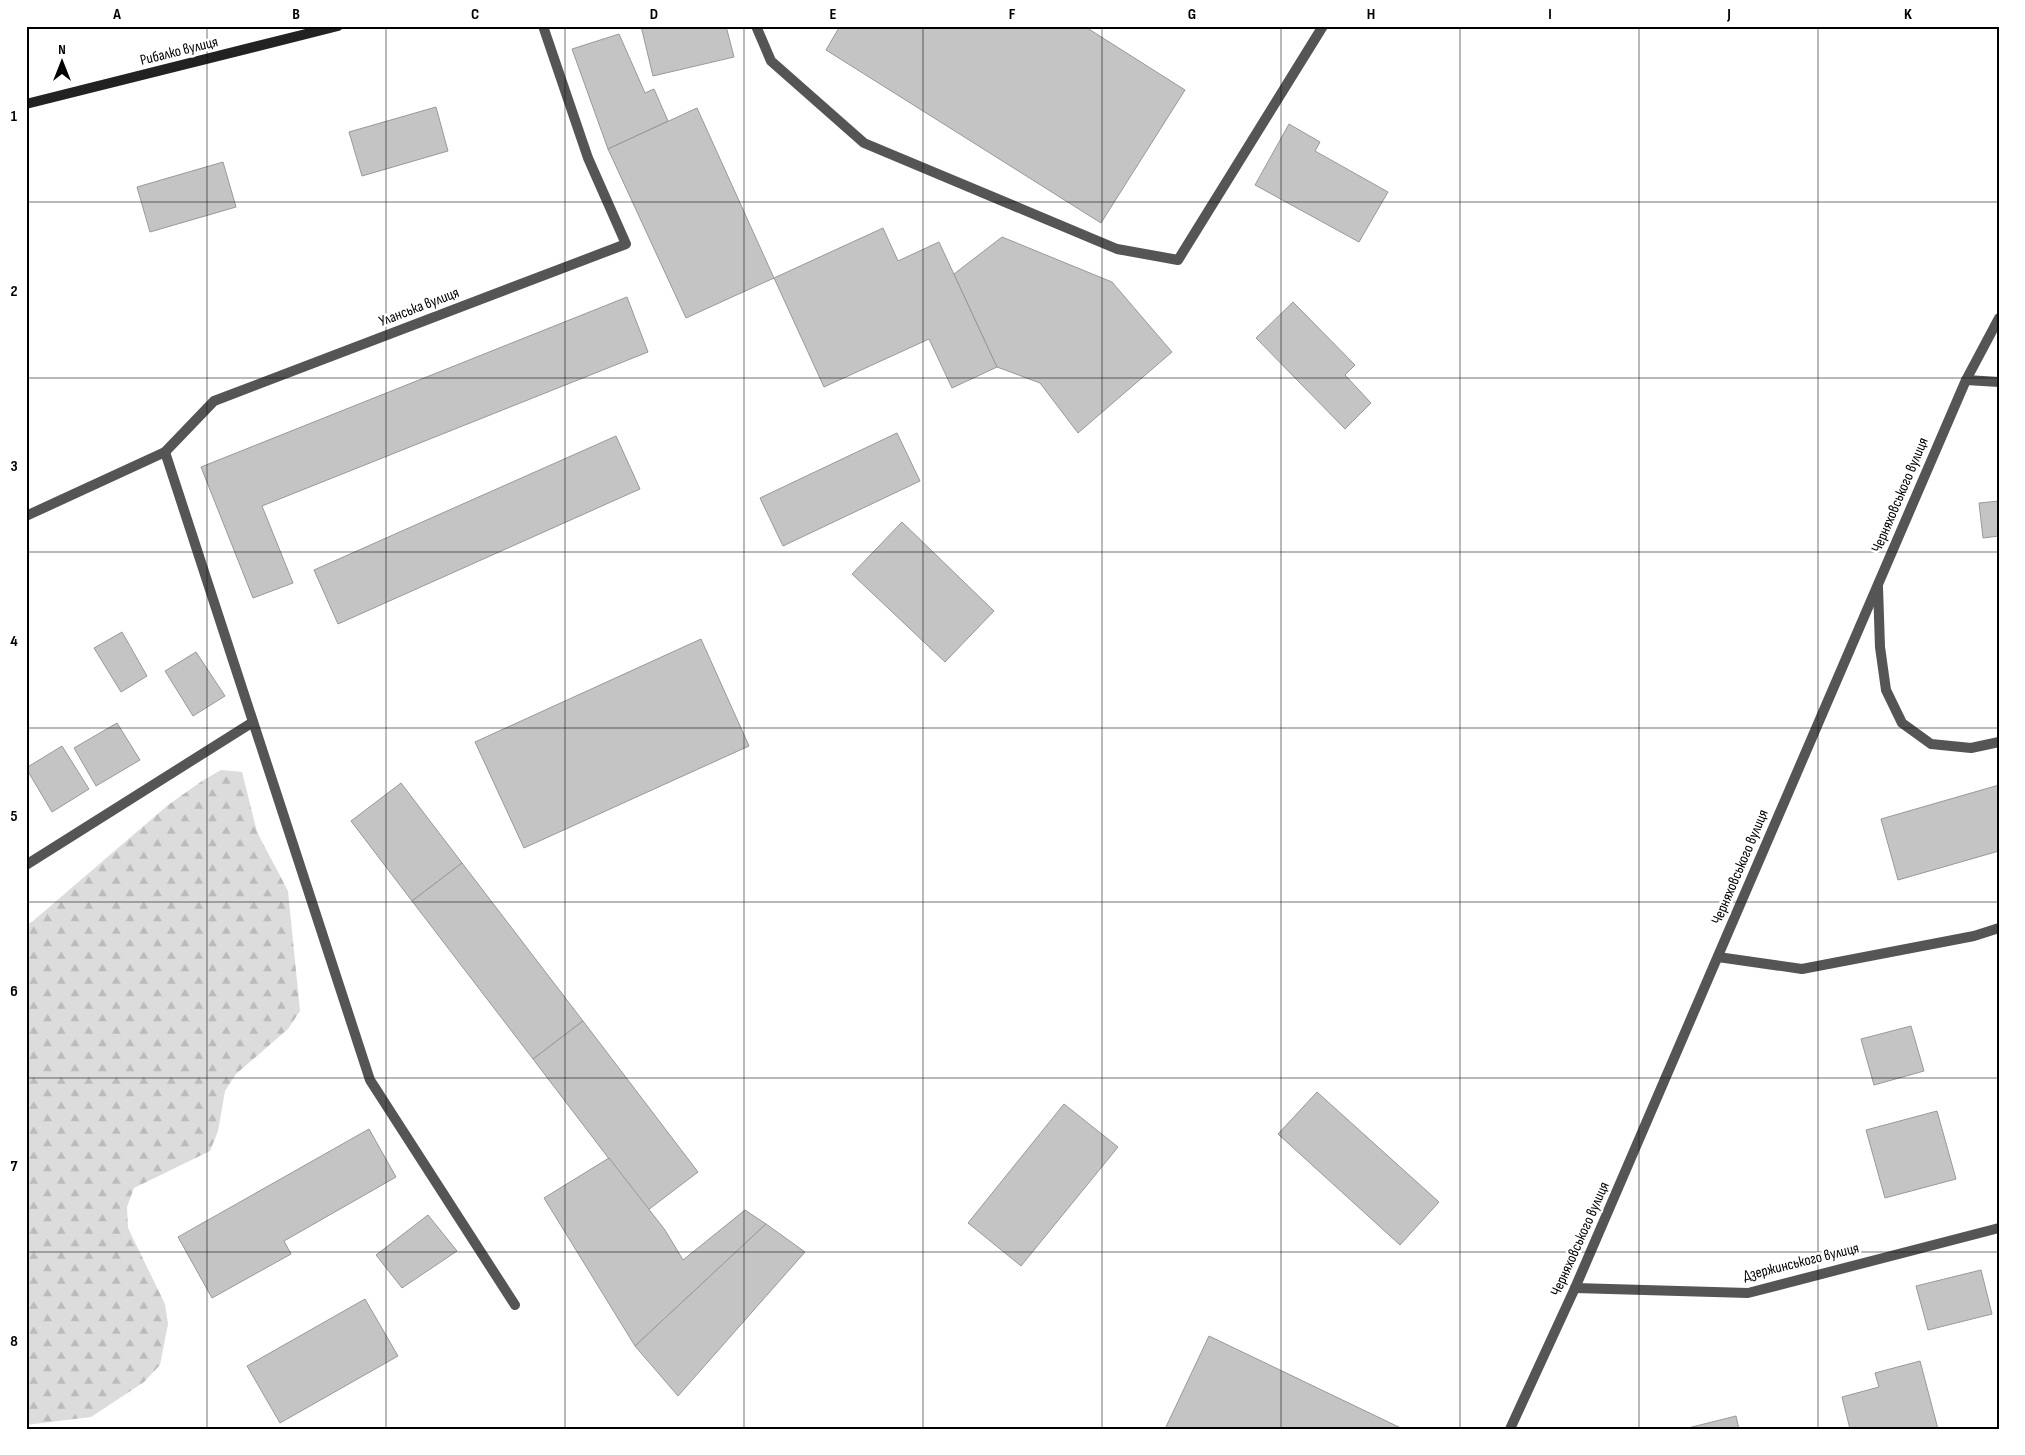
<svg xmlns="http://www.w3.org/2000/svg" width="2025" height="1455" font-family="'Sofia Sans Condensed',sans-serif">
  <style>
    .forest { fill: url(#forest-firs) }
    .building { fill: #c4c4c4; stroke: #999 }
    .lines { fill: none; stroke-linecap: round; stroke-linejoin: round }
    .lane { stroke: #555; stroke-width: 10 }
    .street { stroke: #555; stroke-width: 10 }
    .secondary { stroke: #222; stroke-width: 10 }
    .grid { fill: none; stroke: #000; stroke-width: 1; stroke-opacity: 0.55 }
    .labels { text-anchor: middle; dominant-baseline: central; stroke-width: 5; stroke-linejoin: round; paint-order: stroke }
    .street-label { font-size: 15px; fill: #000; stroke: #fff }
    .neatline { fill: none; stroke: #000; stroke-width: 2 }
    .grid-label { font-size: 16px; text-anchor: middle; font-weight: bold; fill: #000 }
  </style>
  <defs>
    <pattern id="forest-firs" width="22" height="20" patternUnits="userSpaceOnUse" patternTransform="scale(1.25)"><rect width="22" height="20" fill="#dcdcdc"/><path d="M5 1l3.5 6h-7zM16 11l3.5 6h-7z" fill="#bbb"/></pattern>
  </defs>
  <rect width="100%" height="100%" fill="#fff"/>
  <path class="forest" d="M221,770L242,772L257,832L288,891L300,1011L288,1029L236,1074L225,1091L218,1131L210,1151L134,1188L127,1207L128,1228L165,1304L168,1324L160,1365L144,1382L91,1417L26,1425V925L33,921L168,805L202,781Z"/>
  <g class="building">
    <path d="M641,26H726L734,57L653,76Z"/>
    <path d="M840,26H1084L1185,90L1101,223L826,50Z"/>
    <path d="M619,34L645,93L654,89L668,121L608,149L572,49Z"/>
    <path d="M436,107L448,151L362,176L349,132Z"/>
    <path d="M697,108L774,278L686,318L608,149Z"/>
    <path d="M1289,124L1320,142L1315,151L1388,192L1359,242L1255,185Z"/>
    <path d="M223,162L236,207L150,232L137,187Z"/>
    <path d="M883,228L898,261L939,242L997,367L952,388L929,339L824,387L774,278Z"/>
    <path d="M1002,237L1112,282L1172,352L1078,433L1040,383L997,367L954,274Z"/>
    <path d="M627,297L648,352L262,506L293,583L253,598L201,467Z"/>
    <path d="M1293,302L1355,365L1345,375L1371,403L1345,429L1256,338Z"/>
    <path d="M897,433L920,481L783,546L760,498Z"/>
    <path d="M616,436L640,489L338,624L314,570Z"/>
    <path d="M1999,501V536L1983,538L1979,503Z"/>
    <path d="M902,522L994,611L945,662L852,574Z"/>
    <path d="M122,632L147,676L121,692L94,648Z"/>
    <path d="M701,639L749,746L524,848L475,742Z"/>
    <path d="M196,652L225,696L193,716L165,671Z"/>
    <path d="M117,723L140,760L96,786L74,748Z"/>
    <path d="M62,746L89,789L52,812L26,768Z"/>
    <path d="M401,783L462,863L412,901L351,821Z"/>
    <path d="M1999,785V851L1898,880L1881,819Z"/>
    <path d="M462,863L583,1021L533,1059L412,901Z"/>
    <path d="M583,1021L698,1172L648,1210L533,1059Z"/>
    <path d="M1911,1026L1924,1071L1874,1085L1861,1039Z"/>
    <path d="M1317,1092L1439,1202L1400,1245L1278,1134Z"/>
    <path d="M1064,1104L1118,1147L1021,1266L968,1223Z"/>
    <path d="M1937,1111L1956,1179L1885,1198L1866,1130Z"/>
    <path d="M369,1129L396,1177L284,1241L291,1254L212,1298L178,1237Z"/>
    <path d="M609,1158L665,1230L683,1260L745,1210L766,1224L635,1346L544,1198Z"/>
    <path d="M428,1215L457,1251L402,1288L376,1255Z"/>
    <path d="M766,1224L805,1252L678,1396L635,1346Z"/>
    <path d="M1981,1270L1992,1314L1928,1330L1916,1286Z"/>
    <path d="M365,1299L398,1356L280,1423L247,1366Z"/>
    <path d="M1209,1336L1403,1429H1165Z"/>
    <path d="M1920,1361L1938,1429H1850L1842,1397L1879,1387L1875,1373Z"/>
    <path d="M1736,1416L1739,1429H1684Z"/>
  </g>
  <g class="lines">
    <g class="lane">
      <path d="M756,26L771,61L864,143L1117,249L1178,260L1323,26"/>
      <path d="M165,452L370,1080L515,1305"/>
      <path d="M26,865L253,722"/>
    </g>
    <g class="street">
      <path d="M1966,380L1999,382"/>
      <path d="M26,516L165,452L214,401L626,244L588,158L543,26"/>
      <path d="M1878,587L1880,647L1886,690L1902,723L1931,744L1971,748L1999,742"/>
      <path d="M1718,957L1802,969L1974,936L1999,928"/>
      <path d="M1575,1288L1748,1293L1999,1228"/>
      <path d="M1510,1429L1575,1288L1966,380L1999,318"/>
    </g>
    <path class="secondary" d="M26,104L338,26"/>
  </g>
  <path class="grid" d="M207,26V1429M386,26V1429M565,26V1429M744,26V1429M923,26V1429M1102,26V1429M1281,26V1429M1460,26V1429M1639,26V1429M1818,26V1429M26,202H1999M26,378H1999M26,552H1999M26,728H1999M26,902H1999M26,1078H1999M26,1252H1999"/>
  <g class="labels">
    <g class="street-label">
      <text transform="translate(179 51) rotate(-14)">Рибалко вулиця</text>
      <text transform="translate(419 307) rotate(-21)">Уланська вулиця</text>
      <text transform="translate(1900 495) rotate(-67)">Черняховського вулиця</text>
      <text transform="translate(1740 867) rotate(-67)">Черняховського вулиця</text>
      <text transform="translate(1580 1239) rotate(-66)">Черняховського вулиця</text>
      <text transform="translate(1801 1262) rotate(-14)">Дзержинського вулиця</text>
    </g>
  </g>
  <rect width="2025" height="1455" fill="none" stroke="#ffffff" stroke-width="55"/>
  <g transform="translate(62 62)" stroke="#ffffff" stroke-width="4" paint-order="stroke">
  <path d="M0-4L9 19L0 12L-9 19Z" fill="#000000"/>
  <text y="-8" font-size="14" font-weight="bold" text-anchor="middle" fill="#000000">N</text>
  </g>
  <rect x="28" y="28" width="1970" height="1400" class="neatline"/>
  <g class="grid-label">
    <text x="117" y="19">A</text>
    <text x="296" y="19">B</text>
    <text x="475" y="19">C</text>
    <text x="654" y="19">D</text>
    <text x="833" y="19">E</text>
    <text x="1012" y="19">F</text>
    <text x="1192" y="19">G</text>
    <text x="1371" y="19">H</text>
    <text x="1550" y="19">I</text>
    <text x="1729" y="19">J</text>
    <text x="1908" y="19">K</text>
    <text x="14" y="121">1</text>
    <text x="14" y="296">2</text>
    <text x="14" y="471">3</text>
    <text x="14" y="646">4</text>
    <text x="14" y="821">5</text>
    <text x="14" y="996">6</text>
    <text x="14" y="1171">7</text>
    <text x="14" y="1346">8</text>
  </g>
</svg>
